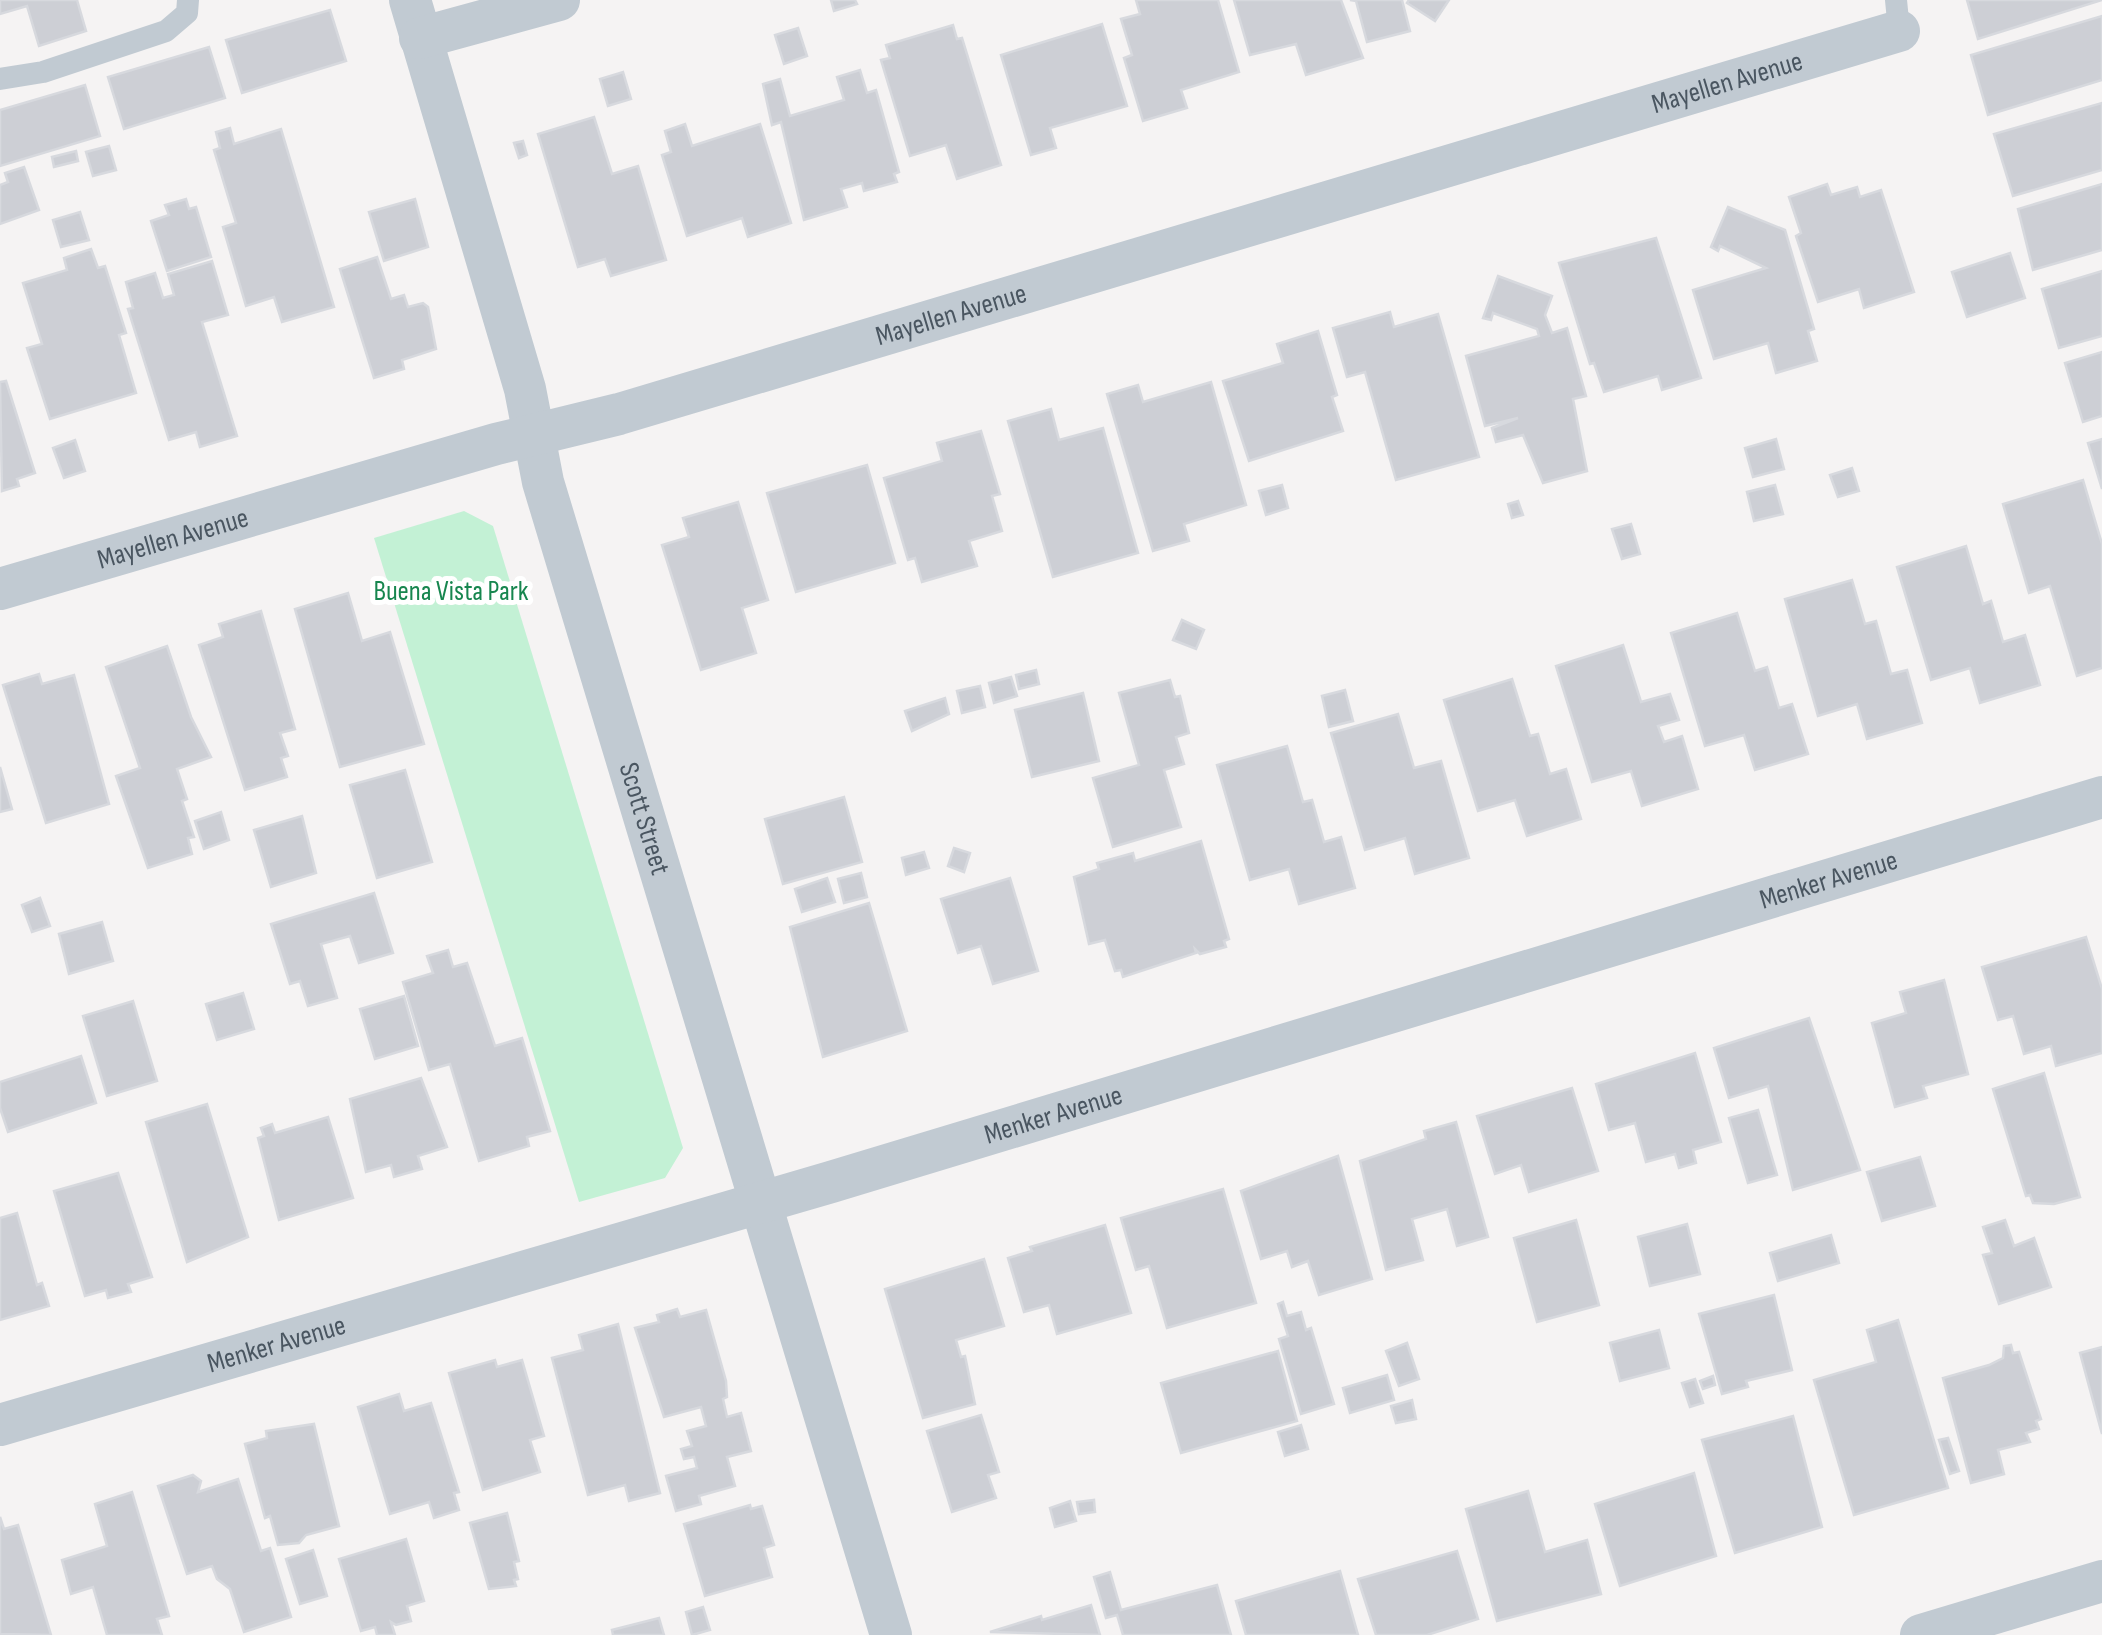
<svg xmlns="http://www.w3.org/2000/svg" width="2102" height="1635" font-family="'Sofia Sans Condensed',sans-serif">
  <style>
    .green { fill: #c3f1d5 }
    .building { fill: #cdcfd5; stroke: #d7d9de; stroke-width: 2.5 }
    .lines { fill: none; stroke-linecap: round; stroke-linejoin: round }
    .lane { stroke: #c1cad2; stroke-width: 22 }
    .street { stroke: #c1cad2; stroke-width: 42 }
    .labels { text-anchor: middle; dominant-baseline: central; stroke-width: 10; stroke-linejoin: round; paint-order: stroke }
    .street-label { font-size: 28px; fill: #4a5661; stroke: #fff }
    .park-label { font-size: 28px; fill: #17864f; stroke: #fff }
  </style>
  <rect width="100%" height="100%" fill="#f5f3f3"/>
  <path class="green" d="M464,511L493,526L683,1148L665,1178L579,1202L374,538Z"/>
  <g class="building">
    <path d="M0,0H77L86,31L39,46L27,6L0,14Z"/>
    <path d="M831,0H855L857,4L834,11Z"/>
    <path d="M1136,0H1218L1239,72L1181,90L1187,108L1143,121L1124,58L1132,55L1121,19L1140,14Z"/>
    <path d="M1234,0H1341L1363,58L1306,75L1296,44L1250,55Z"/>
    <path d="M1350,0H1402L1410,31L1367,42L1356,1Z"/>
    <path d="M1409,0H1449L1435,21L1407,3Z"/>
    <path d="M1967,0H2102L1978,39Z"/>
    <path d="M330,10L346,61L242,93L226,40Z"/>
    <path d="M2102,16V80L1988,115L1971,55Z"/>
    <path d="M1102,24L1127,106L1050,128L1056,148L1031,155L1001,55Z"/>
    <path d="M953,25L957,39L962,38L1001,165L957,179L946,145L910,156L881,60L890,58L886,45Z"/>
    <path d="M798,28L807,56L784,64L775,35Z"/>
    <path d="M209,47L225,98L124,129L108,77Z"/>
    <path d="M860,70L867,93L876,90L899,172L894,174L897,182L864,191L862,183L841,189L847,207L804,220L781,122L772,125L763,84L780,79L790,116L844,100L837,77Z"/>
    <path d="M623,72L631,99L608,106L600,79Z"/>
    <path d="M85,85L100,136L0,166V110Z"/>
    <path d="M2102,103V170L2013,196L1994,134Z"/>
    <path d="M594,117L612,174L638,166L666,260L611,276L605,259L578,267L538,134Z"/>
    <path d="M685,124L692,146L760,124L791,223L748,237L742,218L687,236L662,155L671,152L665,131Z"/>
    <path d="M230,128L234,144L281,129L334,307L282,322L274,297L246,306L223,227L236,223L214,150L220,148L216,132Z"/>
    <path d="M523,141L527,155L519,158L514,143Z"/>
    <path d="M109,146L116,170L93,176L86,152Z"/>
    <path d="M76,151L78,161L54,167L52,157Z"/>
    <path d="M24,167L39,210L0,224V185L8,182L5,173Z"/>
    <path d="M1827,184L1831,195L1857,187L1860,197L1881,190L1914,292L1864,308L1859,289L1818,302L1796,236L1801,233L1789,197Z"/>
    <path d="M2102,184V250L2033,270L2018,209Z"/>
    <path d="M186,199L189,209L196,207L211,257L167,271L151,221L169,215L165,205Z"/>
    <path d="M415,199L428,247L384,261L369,212Z"/>
    <path d="M1728,207L1785,230L1814,329L1808,331L1817,361L1776,373L1768,343L1714,359L1693,290L1766,268L1720,246L1718,251L1711,247Z"/>
    <path d="M80,212L89,240L61,247L53,220Z"/>
    <path d="M1656,238L1701,378L1662,390L1658,376L1604,392L1594,363L1590,364L1559,263Z"/>
    <path d="M91,249L98,268L105,266L126,333L119,335L136,393L50,419L27,348L42,344L23,283L67,270L64,258Z"/>
    <path d="M2010,253L2025,298L1967,317L1952,272Z"/>
    <path d="M377,257L391,299L404,295L408,307L423,303L428,307L436,349L402,360L404,369L374,378L340,269Z"/>
    <path d="M212,261L228,315L202,322L237,436L200,447L196,432L169,440L128,309L133,308L126,282L155,273L163,298L174,295L168,274Z"/>
    <path d="M2102,271V336L2059,348L2042,289Z"/>
    <path d="M1498,276L1552,296L1545,315L1552,333L1567,328L1586,396L1573,399L1587,471L1543,483L1523,435L1496,442L1492,428L1518,418L1485,426L1466,356L1539,336L1537,329L1493,313L1491,320L1483,318Z"/>
    <path d="M1390,312L1394,327L1438,314L1479,457L1396,480L1365,372L1347,377L1333,328Z"/>
    <path d="M1318,331L1337,395L1332,397L1343,431L1249,461L1223,381L1283,363L1277,344Z"/>
    <path d="M2102,352V416L2083,422L2065,363Z"/>
    <path d="M6,381L35,473L17,479L19,486L2,491L0,382Z"/>
    <path d="M1211,382L1246,505L1184,524L1189,541L1153,551L1107,394L1138,385L1143,402Z"/>
    <path d="M1051,409L1059,440L1103,428L1138,553L1053,577L1008,421Z"/>
    <path d="M981,431L1000,494L992,496L1002,531L969,541L977,566L922,582L915,558L908,560L884,478L942,461L937,443Z"/>
    <path d="M1776,439L1784,469L1753,477L1745,448Z"/>
    <path d="M2102,439V489L2088,443Z"/>
    <path d="M75,440L85,471L64,478L53,448Z"/>
    <path d="M867,465L895,563L796,592L767,493Z"/>
    <path d="M1852,468L1859,491L1838,497L1830,475Z"/>
    <path d="M2083,480L2102,544V668L2077,676L2050,586L2029,593L2003,504Z"/>
    <path d="M1282,485L1288,508L1266,515L1259,491Z"/>
    <path d="M1775,485L1783,514L1754,521L1747,492Z"/>
    <path d="M1518,501L1523,515L1512,518L1508,504Z"/>
    <path d="M738,502L768,600L742,608L756,653L701,670L662,545L689,537L683,518Z"/>
    <path d="M1631,524L1640,554L1622,559L1612,529Z"/>
    <path d="M1966,546L1983,604L1991,601L2003,642L2025,635L2040,685L1980,703L1970,668L1931,680L1897,567Z"/>
    <path d="M1852,580L1865,624L1876,621L1891,674L1907,670L1922,723L1867,739L1857,704L1818,716L1785,599Z"/>
    <path d="M348,593L362,641L390,632L424,744L340,767L295,609Z"/>
    <path d="M261,611L295,729L280,733L288,756L281,758L287,777L245,790L199,645L223,637L219,624Z"/>
    <path d="M1737,613L1755,671L1767,667L1779,708L1792,704L1808,754L1755,770L1744,735L1705,746L1671,633Z"/>
    <path d="M1182,620L1204,630L1196,649L1173,640Z"/>
    <path d="M1623,645L1641,702L1670,694L1679,720L1658,726L1664,742L1682,736L1698,789L1642,806L1631,771L1592,782L1556,666Z"/>
    <path d="M167,646L191,717L211,757L177,769L187,799L182,801L194,837L188,838L192,854L148,868L116,776L140,768L106,667Z"/>
    <path d="M1036,670L1039,684L1019,689L1016,675Z"/>
    <path d="M39,674L42,684L74,675L109,804L46,823L3,685Z"/>
    <path d="M1011,677L1017,696L994,703L989,683Z"/>
    <path d="M1512,679L1530,736L1538,734L1550,774L1566,769L1581,819L1527,836L1515,800L1478,811L1444,700Z"/>
    <path d="M1170,680L1175,697L1180,696L1189,733L1176,737L1184,764L1164,770L1181,827L1113,847L1093,778L1139,765L1119,693Z"/>
    <path d="M980,686L985,707L962,713L957,691Z"/>
    <path d="M1345,690L1353,721L1329,727L1322,696Z"/>
    <path d="M1083,693L1099,761L1032,777L1015,710Z"/>
    <path d="M945,698L949,714L912,731L905,711Z"/>
    <path d="M1398,714L1414,768L1441,761L1469,858L1415,874L1405,838L1365,850L1331,733Z"/>
    <path d="M1287,746L1303,802L1312,800L1324,842L1341,837L1355,888L1299,904L1289,869L1250,880L1217,765Z"/>
    <path d="M0,767L12,809L0,812Z"/>
    <path d="M405,770L432,862L377,878L350,785Z"/>
    <path d="M844,797L862,862L783,884L765,819Z"/>
    <path d="M221,812L229,840L204,849L195,821Z"/>
    <path d="M302,816L316,873L271,887L254,830Z"/>
    <path d="M1201,841L1229,939L1224,941L1226,947L1200,954L1195,949L1196,953L1123,977L1121,970L1115,971L1105,940L1089,944L1074,877L1099,869L1097,863L1133,853L1135,861Z"/>
    <path d="M954,848L970,853L964,872L948,866Z"/>
    <path d="M924,852L929,868L906,875L902,858Z"/>
    <path d="M861,873L867,897L844,903L838,879Z"/>
    <path d="M827,878L835,902L802,912L795,889Z"/>
    <path d="M1010,878L1038,971L993,984L981,946L958,953L941,899Z"/>
    <path d="M374,893L393,953L359,963L350,936L321,944L337,998L308,1006L300,981L290,984L271,924Z"/>
    <path d="M40,898L50,926L32,932L22,905Z"/>
    <path d="M869,903L907,1031L823,1057L790,927Z"/>
    <path d="M102,922L113,961L69,974L59,934Z"/>
    <path d="M2086,937L2102,989V1053L2056,1066L2051,1046L2024,1054L2013,1016L1998,1020L1982,967Z"/>
    <path d="M448,950L453,967L467,963L495,1046L522,1038L550,1131L527,1137L529,1146L479,1161L450,1064L429,1070L403,982L433,973L427,956Z"/>
    <path d="M1944,980L1968,1074L1923,1086L1927,1098L1895,1107L1872,1023L1906,1013L1900,992Z"/>
    <path d="M243,993L254,1029L217,1040L206,1004Z"/>
    <path d="M404,996L418,1046L375,1059L360,1009Z"/>
    <path d="M133,1001L157,1081L107,1096L83,1016Z"/>
    <path d="M1809,1018L1860,1170L1793,1190L1768,1086L1729,1098L1714,1048Z"/>
    <path d="M1695,1053L1721,1142L1693,1150L1696,1163L1679,1168L1675,1154L1646,1162L1635,1123L1609,1130L1596,1084Z"/>
    <path d="M81,1056L96,1103L8,1132L0,1108V1082Z"/>
    <path d="M2044,1073L2080,1197L2054,1204L2033,1203L2030,1195L2026,1196L1993,1089Z"/>
    <path d="M421,1078L447,1147L418,1156L422,1169L394,1177L391,1165L366,1172L350,1099Z"/>
    <path d="M1572,1088L1598,1171L1529,1192L1521,1165L1495,1174L1477,1116Z"/>
    <path d="M207,1104L248,1237L187,1262L146,1122Z"/>
    <path d="M1758,1110L1777,1175L1748,1183L1729,1118Z"/>
    <path d="M328,1117L353,1198L279,1220L258,1138L264,1136L261,1128L272,1124L275,1133Z"/>
    <path d="M1456,1122L1488,1237L1457,1246L1447,1209L1412,1219L1423,1260L1386,1270L1360,1161L1426,1139L1424,1131Z"/>
    <path d="M1338,1156L1372,1279L1319,1295L1308,1261L1292,1267L1287,1251L1261,1259L1241,1191Z"/>
    <path d="M1920,1157L1935,1206L1882,1221L1867,1172Z"/>
    <path d="M118,1173L152,1277L128,1284L131,1292L108,1298L106,1290L85,1296L54,1191Z"/>
    <path d="M1223,1189L1256,1303L1167,1328L1149,1266L1136,1270L1121,1218Z"/>
    <path d="M17,1213L37,1285L42,1283L49,1306L0,1320V1218Z"/>
    <path d="M1576,1220L1599,1305L1537,1322L1514,1238Z"/>
    <path d="M2005,1220L2014,1246L2034,1238L2051,1287L1999,1304L1983,1255L1992,1253L1983,1227Z"/>
    <path d="M1687,1224L1700,1274L1650,1286L1638,1237Z"/>
    <path d="M1105,1225L1131,1313L1057,1334L1049,1305L1024,1312L1008,1258L1032,1251L1030,1247Z"/>
    <path d="M1831,1235L1839,1263L1778,1281L1770,1253Z"/>
    <path d="M984,1259L1004,1326L956,1340L961,1357L965,1356L975,1404L923,1418L885,1289Z"/>
    <path d="M1774,1295L1792,1370L1746,1381L1748,1387L1722,1394L1699,1314Z"/>
    <path d="M1283,1302L1287,1316L1301,1312L1306,1330L1311,1328L1334,1404L1301,1414L1279,1339L1288,1336L1278,1304Z"/>
    <path d="M677,1309L680,1317L706,1310L726,1381L727,1397L723,1399L727,1417L741,1413L751,1451L727,1457L735,1486L699,1496L701,1504L676,1511L666,1476L697,1468L694,1457L684,1459L681,1449L692,1446L687,1431L706,1426L701,1407L664,1417L635,1328L659,1322L657,1315Z"/>
    <path d="M1898,1320L1948,1488L1854,1515L1814,1380L1876,1362L1867,1330Z"/>
    <path d="M618,1324L660,1493L629,1501L625,1485L588,1495L552,1358L583,1350L579,1335Z"/>
    <path d="M1659,1330L1669,1368L1620,1381L1610,1343Z"/>
    <path d="M1407,1343L1419,1379L1399,1386L1386,1351Z"/>
    <path d="M2011,1345L2013,1353L2019,1352L2041,1419L2036,1421L2039,1429L2026,1433L2030,1442L1998,1450L2004,1474L1971,1483L1943,1378L1989,1365L2003,1358L2004,1346Z"/>
    <path d="M2102,1347V1434L2080,1353Z"/>
    <path d="M1278,1351L1297,1421L1181,1453L1161,1383Z"/>
    <path d="M495,1360L497,1367L522,1360L544,1436L530,1440L540,1472L483,1490L449,1373Z"/>
    <path d="M1387,1375L1394,1400L1350,1413L1343,1388Z"/>
    <path d="M1713,1376L1715,1385L1703,1389L1700,1381Z"/>
    <path d="M1695,1379L1703,1403L1690,1407L1682,1383Z"/>
    <path d="M399,1394L404,1411L431,1403L459,1492L454,1493L459,1510L434,1518L429,1502L390,1514L358,1407Z"/>
    <path d="M1412,1400L1416,1419L1396,1423L1391,1406Z"/>
    <path d="M981,1415L999,1472L988,1475L996,1498L952,1512L927,1431Z"/>
    <path d="M1793,1416L1822,1527L1735,1553L1702,1440Z"/>
    <path d="M314,1424L339,1526L306,1535L299,1543L278,1545L270,1516L265,1518L245,1444L267,1438L266,1431Z"/>
    <path d="M1301,1425L1308,1449L1285,1456L1278,1432Z"/>
    <path d="M1948,1438L1959,1471L1950,1474L1939,1440Z"/>
    <path d="M1694,1473L1716,1556L1620,1586L1595,1504Z"/>
    <path d="M193,1475L201,1481L198,1492L238,1479L261,1551L270,1548L291,1617L244,1632L230,1589L217,1579L212,1566L187,1574L158,1486Z"/>
    <path d="M1528,1491L1545,1552L1587,1540L1601,1594L1497,1621L1466,1509Z"/>
    <path d="M132,1492L169,1616L157,1619L162,1635H107L93,1587L71,1594L62,1560L107,1546L95,1504Z"/>
    <path d="M1094,1500L1095,1512L1079,1514L1077,1502Z"/>
    <path d="M1070,1501L1076,1521L1055,1527L1050,1508Z"/>
    <path d="M750,1505L751,1509L762,1506L774,1545L764,1548L772,1577L705,1596L684,1524Z"/>
    <path d="M507,1513L519,1561L514,1562L518,1579L514,1580L516,1586L489,1589L470,1523Z"/>
    <path d="M0,1517L4,1529L18,1525L51,1635L0,1634Z"/>
    <path d="M406,1539L424,1601L407,1606L411,1621L396,1625L391,1622L395,1635H377L375,1627L361,1631L339,1559Z"/>
    <path d="M313,1550L327,1596L300,1604L286,1559Z"/>
    <path d="M1457,1551L1478,1619L1427,1635H1376L1358,1579Z"/>
    <path d="M1340,1571L1358,1635H1246L1236,1601Z"/>
    <path d="M1110,1572L1121,1610L1217,1585L1231,1635H1123L1117,1615L1106,1618L1094,1577Z"/>
    <path d="M1091,1605L1100,1635L990,1632L1041,1616L1042,1620Z"/>
    <path d="M703,1607L710,1630L692,1635L686,1612Z"/>
    <path d="M659,1618L664,1635H613L612,1630Z"/>
  </g>
  <g class="lines">
    <g class="lane">
      <path d="M1896,0L1899,31"/>
      <path d="M0,79L43,72L166,31L187,13L188,0"/>
    </g>
    <g class="street">
      <path id="s1" d="M410,0L525,389L543,482L891,1635"/>
      <path d="M420,38L559,0"/>
      <path id="s2" d="M0,589L496,444L619,414L1899,31"/>
      <path id="s3" d="M0,1425L831,1182L2102,797"/>
      <path d="M1921,1635L2102,1581"/>
    </g>
  </g>
  <g class="labels">
    <g class="street-label">
      <text stroke="none"><textPath href="#s2" startOffset="1800">Mayellen Avenue</textPath></text>
      <text stroke="none"><textPath href="#s2" startOffset="990">Mayellen Avenue</textPath></text>
      <text stroke="none"><textPath href="#s2" startOffset="180">Mayellen Avenue</textPath></text>
      <text stroke="none"><textPath href="#s1" startOffset="852">Scott Street</textPath></text>
      <text stroke="none"><textPath href="#s3" startOffset="1908">Menker Avenue</textPath></text>
      <text stroke="none"><textPath href="#s3" startOffset="1098">Menker Avenue</textPath></text>
      <text stroke="none"><textPath href="#s3" startOffset="288">Menker Avenue</textPath></text>
    </g>
    <g class="park-label">
      <text x="451" y="591">Buena Vista Park</text>
    </g>
  </g>
</svg>
